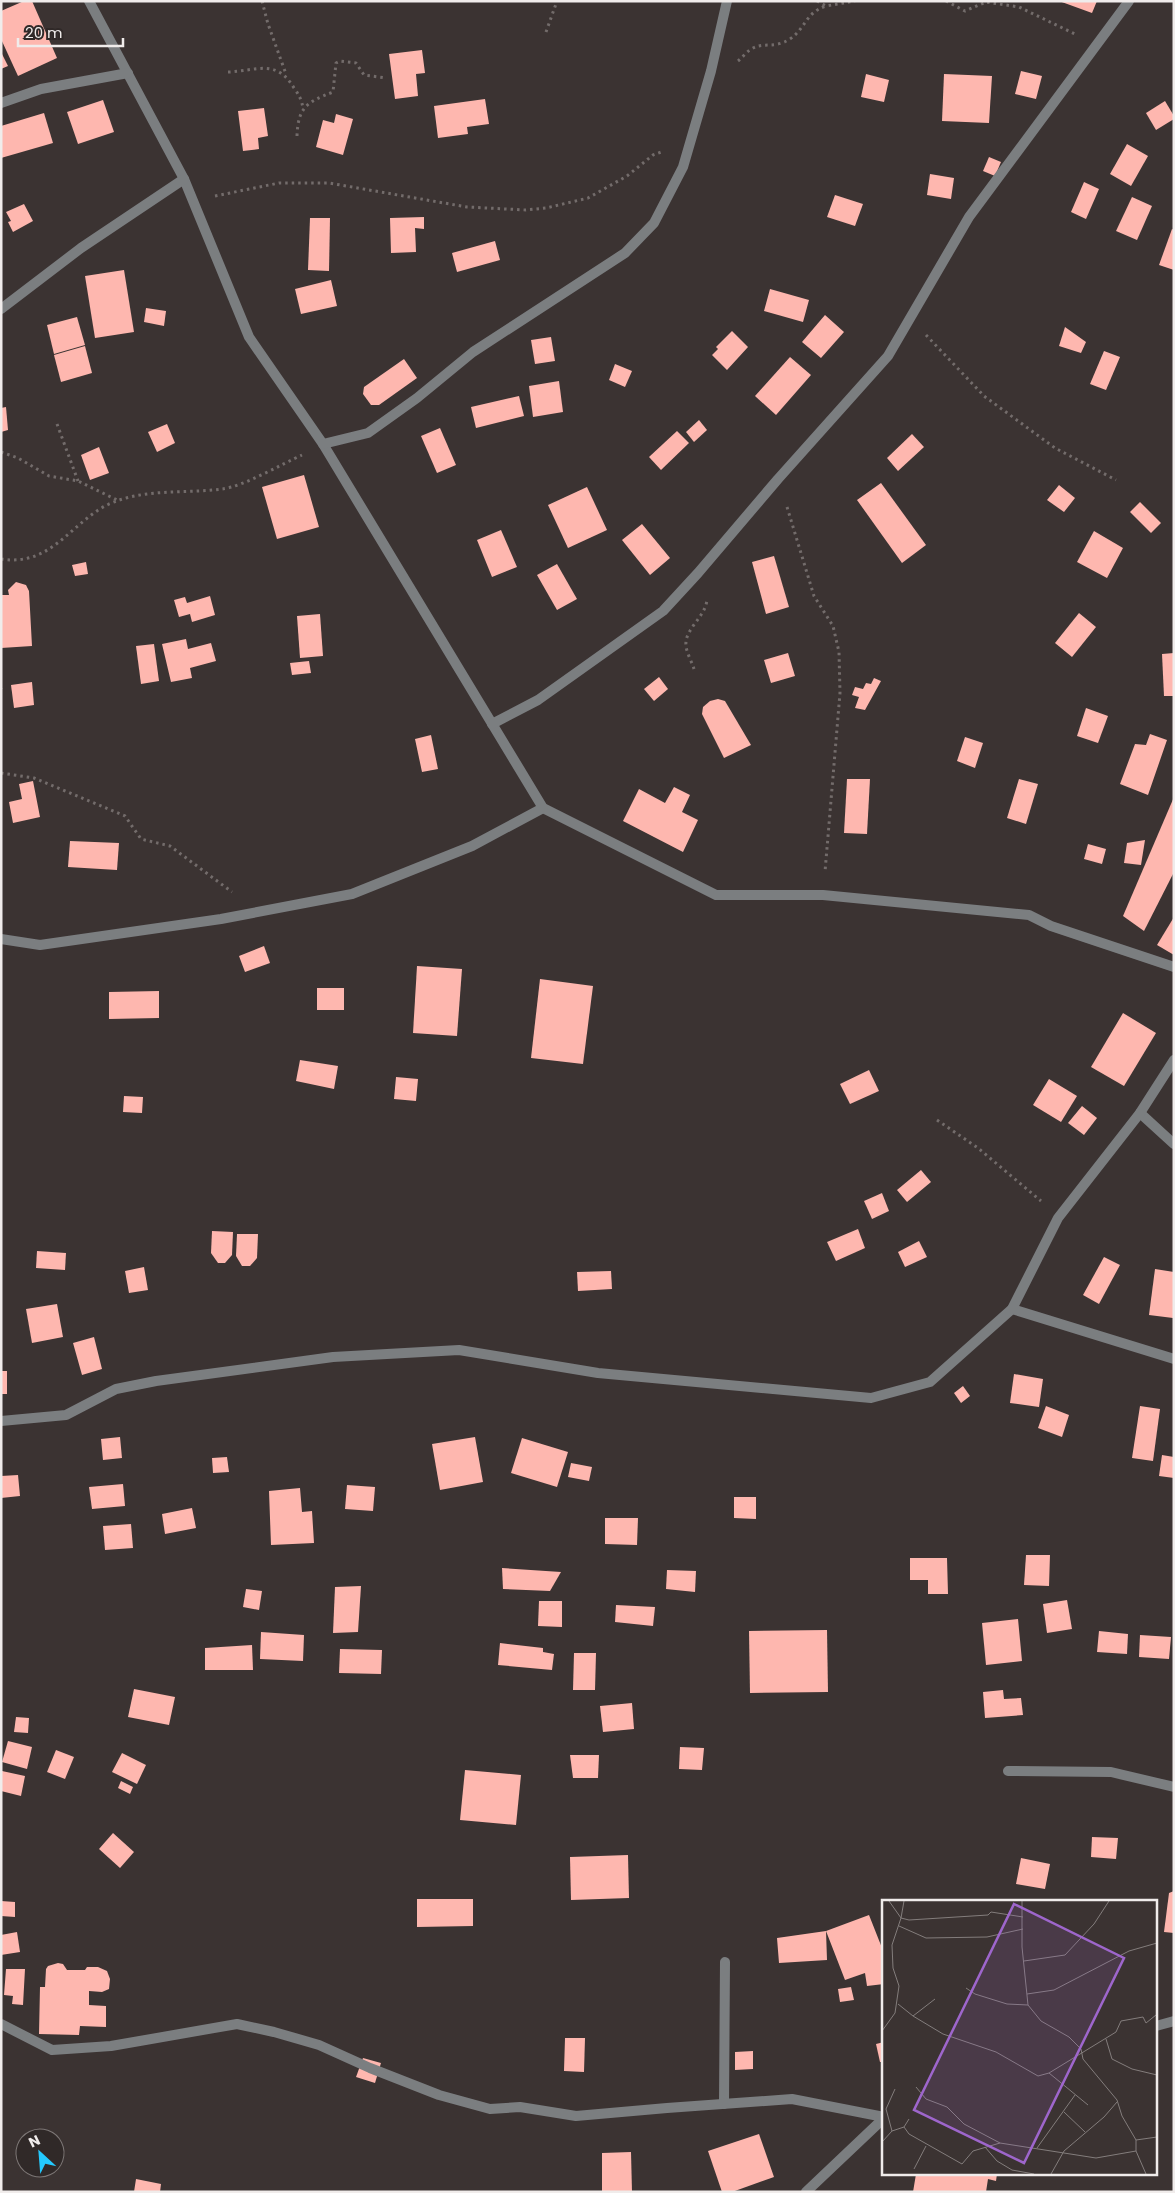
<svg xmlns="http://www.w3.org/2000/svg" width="1175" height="2193" font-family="Poppins,sans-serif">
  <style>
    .building { fill: #feb7af }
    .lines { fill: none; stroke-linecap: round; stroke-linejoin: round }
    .path { stroke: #736c6b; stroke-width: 3; stroke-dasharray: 2.5 4; stroke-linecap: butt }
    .service { stroke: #7b7e80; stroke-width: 10 }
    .minor { stroke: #7b7e80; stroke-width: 10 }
    .inset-road { fill: none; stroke: #837d7c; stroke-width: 1 }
    .view { fill: #9e66cc; fill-opacity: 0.15; stroke: #9e66cc; stroke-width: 2.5 }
    .inset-edge { fill: none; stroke: #f0eceb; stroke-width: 2.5 }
  </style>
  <rect width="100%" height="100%" fill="#3b3332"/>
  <g class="building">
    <path d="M24,1H32L57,58L18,76L1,39V11Z"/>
    <path d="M1059,1H1097L1092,13Z"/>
    <path d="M422,50L425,73L416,74L418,96L395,99L389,54Z"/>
    <path d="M1,52L8,66L1,69Z"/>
    <path d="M1021,71L1042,76L1036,99L1015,94Z"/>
    <path d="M866,74L889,80L884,102L861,97Z"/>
    <path d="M944,74L992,76L989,123L942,121Z"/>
    <path d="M485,99L489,124L467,127L468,134L438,138L434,106Z"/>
    <path d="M103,100L114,132L78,144L67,112Z"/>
    <path d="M1165,101L1174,116V119L1156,130L1146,113Z"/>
    <path d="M264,108L268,136L258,138L259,149L243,151L238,111Z"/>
    <path d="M44,113L53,143L1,158V126Z"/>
    <path d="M336,114L353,119L343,155L316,147L323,120L334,123Z"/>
    <path d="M1127,144L1148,156L1131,186L1110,174Z"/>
    <path d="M989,157L1001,162L995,176L983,171Z"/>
    <path d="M930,174L954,178L951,199L927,195Z"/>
    <path d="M1084,182L1099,189L1086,219L1071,212Z"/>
    <path d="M835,195L863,204L855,226L827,217Z"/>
    <path d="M1132,197L1152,206L1137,240L1116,231Z"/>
    <path d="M24,204L33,221L13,232L8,222L11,221L6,212Z"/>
    <path d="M424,217V229L415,228L416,252L391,253L390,218Z"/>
    <path d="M310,218H330L329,271L308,270Z"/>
    <path d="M1172,229L1174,230V270L1159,265Z"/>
    <path d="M495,241L500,260L457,272L452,253Z"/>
    <path d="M124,270L134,332L95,338L85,276Z"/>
    <path d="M331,280L337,306L301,314L295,289Z"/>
    <path d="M770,289L809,300L803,322L764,311Z"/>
    <path d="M146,308L166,311L164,326L144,322Z"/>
    <path d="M825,315L844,332L821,358L802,342Z"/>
    <path d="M77,317L85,345L54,354L47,325Z"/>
    <path d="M1065,327L1086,342L1081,353L1059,346Z"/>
    <path d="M732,331L748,347L727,370L712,355L718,349L716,347Z"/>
    <path d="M551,337L555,361L535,364L531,340Z"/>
    <path d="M85,346L92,373L61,382L54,355Z"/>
    <path d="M1104,351L1120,357L1106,390L1090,384Z"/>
    <path d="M790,357L811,375L776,415L755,396Z"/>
    <path d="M404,359L417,378L379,405H371L363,394L364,387Z"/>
    <path d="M615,364L632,371L625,387L609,380Z"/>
    <path d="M559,381L563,412L533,417L529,386Z"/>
    <path d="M519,396L524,416L476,428L471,407Z"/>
    <path d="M6,407L8,430L1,432V408Z"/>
    <path d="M699,420L707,430L694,442L686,432Z"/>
    <path d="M167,424L175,443L157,452L148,432Z"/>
    <path d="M440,428L456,465L437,473L421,436Z"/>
    <path d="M677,431L689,443L661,470L649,457Z"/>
    <path d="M912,434L924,447L898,471L887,458Z"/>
    <path d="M99,447L109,473L90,480L81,455Z"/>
    <path d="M304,475L319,527L277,539L262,487Z"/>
    <path d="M881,483L926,545L902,563L857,500Z"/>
    <path d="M1059,485L1075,498L1064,512L1047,500Z"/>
    <path d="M587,487L607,530L568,548L548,505Z"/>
    <path d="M1140,502L1161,523L1151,533L1130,512Z"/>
    <path d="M642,524L670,558L650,575L622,540Z"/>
    <path d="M501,530L517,567L492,577L477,540Z"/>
    <path d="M1094,531L1123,548L1107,578L1077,562Z"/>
    <path d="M774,556L789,607L766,614L752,562Z"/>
    <path d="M86,562L88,574L75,576L72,565Z"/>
    <path d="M557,564L577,599L557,610L537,575Z"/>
    <path d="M16,582L26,585L29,591L32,646L1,648V595H9L8,590Z"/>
    <path d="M210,596L215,615L192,622L190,614L179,617L174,600L185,597L187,603Z"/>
    <path d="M1079,613L1096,627L1072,657L1055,643Z"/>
    <path d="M320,614L323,656L300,658L297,616Z"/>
    <path d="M186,639L188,649L211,643L216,661L190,668L192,678L171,682L162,644Z"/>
    <path d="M154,644L159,681L141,684L136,646Z"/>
    <path d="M788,653L795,676L771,683L764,660Z"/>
    <path d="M1174,653V696H1164L1162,654Z"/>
    <path d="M309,661L311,673L292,675L290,663Z"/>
    <path d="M659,677L668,689L654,701L644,689Z"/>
    <path d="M874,678L881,681L865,710L855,708L859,697L852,695L855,687L863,689L866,683L871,684Z"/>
    <path d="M32,682L34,705L14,708L11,685Z"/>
    <path d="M718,699L725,701L751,745L724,758L702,714L703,707L710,701Z"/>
    <path d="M1086,708L1108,716L1098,743L1077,736Z"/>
    <path d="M1150,734L1167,740L1148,795L1120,784L1135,744L1146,745Z"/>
    <path d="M431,735L438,769L422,772L415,739Z"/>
    <path d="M965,737L983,743L975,768L957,761Z"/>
    <path d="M847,779H870L867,834L844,833Z"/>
    <path d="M1019,779L1038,784L1026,824L1007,818Z"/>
    <path d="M33,781L40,817L13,823L9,802L22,799L19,784Z"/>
    <path d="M674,787L690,795L682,812L698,820L683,852L623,821L639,789L665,803Z"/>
    <path d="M1174,797V872L1144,931L1123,916Z"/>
    <path d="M1145,840L1141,865L1124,863L1127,843Z"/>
    <path d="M70,841L119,843L117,870L68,867Z"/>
    <path d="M1088,844L1106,849L1102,864L1084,859Z"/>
    <path d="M1174,917V955L1157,945Z"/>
    <path d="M264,946L270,963L245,972L239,956Z"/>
    <path d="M417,966L462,969L457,1036L413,1033Z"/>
    <path d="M540,979L593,986L583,1064L531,1058Z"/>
    <rect x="317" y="988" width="27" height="22"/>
    <path d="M159,991V1018L109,1019V992Z"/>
    <path d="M1123,1013L1156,1033L1124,1086L1091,1067Z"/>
    <path d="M300,1060L338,1066L334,1089L296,1081Z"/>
    <path d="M869,1070L879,1091L850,1104L840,1084Z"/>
    <path d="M396,1077L418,1079L416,1101L394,1099Z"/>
    <path d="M1049,1079L1077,1096L1061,1122L1033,1105Z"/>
    <path d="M124,1096L143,1097L142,1113L123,1112Z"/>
    <path d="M1082,1106L1097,1118L1084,1135L1068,1123Z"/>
    <path d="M921,1170L931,1182L907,1202L897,1190Z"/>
    <path d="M882,1193L889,1211L872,1219L864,1201Z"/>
    <path d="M858,1229L865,1248L836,1261L827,1242Z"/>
    <path d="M212,1231L233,1232L232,1255L225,1263H218L211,1253Z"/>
    <path d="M237,1234H258L257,1258L250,1266H242L236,1256Z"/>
    <path d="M919,1241L927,1257L905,1267L898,1252Z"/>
    <path d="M37,1251L66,1253L65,1270L36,1268Z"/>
    <path d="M1104,1257L1120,1265L1099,1304L1083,1295Z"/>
    <path d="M144,1267L148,1290L129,1293L125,1271Z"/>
    <path d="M1155,1269L1174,1272L1173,1318L1149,1315Z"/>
    <path d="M611,1271L612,1289L578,1291L577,1272Z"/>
    <path d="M57,1304L63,1337L32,1343L26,1309Z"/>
    <path d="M94,1337L102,1369L82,1375L73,1343Z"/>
    <rect x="1" y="1371" width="6" height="23"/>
    <path d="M1014,1374L1043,1379L1039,1407L1010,1403Z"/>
    <path d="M963,1386L970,1396L961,1403L954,1393Z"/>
    <path d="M1046,1406L1069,1415L1062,1437L1038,1428Z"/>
    <path d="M1140,1406L1160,1409L1153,1461L1132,1458Z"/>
    <path d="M120,1437L122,1458L103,1460L101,1439Z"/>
    <path d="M475,1437L483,1482L440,1490L432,1444Z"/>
    <path d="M522,1438L568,1452L557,1487L511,1473Z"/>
    <path d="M1162,1455L1174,1457V1478L1159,1476Z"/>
    <path d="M227,1457L229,1472L213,1473L212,1458Z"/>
    <path d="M571,1463L592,1467L589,1481L568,1477Z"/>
    <path d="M18,1475L20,1496L1,1498V1476Z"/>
    <path d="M123,1484L125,1506L92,1509L89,1487Z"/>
    <path d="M347,1485L375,1487L373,1511L345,1509Z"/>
    <path d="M300,1488L302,1512L312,1511L314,1543L271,1545L269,1491Z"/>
    <path d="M734,1497H756V1519L734,1518Z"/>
    <path d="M192,1508L196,1528L165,1534L162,1514Z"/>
    <path d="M605,1518H638L637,1545L605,1544Z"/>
    <path d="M131,1524L133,1548L105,1550L103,1526Z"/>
    <path d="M1026,1555H1050L1049,1586L1024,1585Z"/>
    <path d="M910,1558H947L948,1594H928V1580H910Z"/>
    <path d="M502,1568L561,1572L550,1591L503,1589Z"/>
    <path d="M667,1570L696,1571L695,1592L666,1589Z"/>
    <path d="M361,1586L358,1632L333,1633L335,1587Z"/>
    <path d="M246,1589L262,1591L259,1610L243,1607Z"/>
    <path d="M1067,1600L1072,1629L1047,1633L1043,1604Z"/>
    <path d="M539,1601H562V1627L538,1626Z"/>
    <path d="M616,1605L655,1607L653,1626L615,1622Z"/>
    <path d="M1018,1619L1022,1661L986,1665L982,1623Z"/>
    <path d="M827,1630L828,1692L750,1693L749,1631Z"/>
    <path d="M1099,1631L1128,1634L1127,1654L1097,1652Z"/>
    <path d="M261,1632L304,1635L303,1661L260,1659Z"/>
    <path d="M1140,1635L1171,1637L1169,1659L1139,1657Z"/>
    <path d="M500,1643L543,1648V1652L554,1654L552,1670L498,1665Z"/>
    <path d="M252,1645L253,1670H205V1648Z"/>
    <path d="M340,1649L382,1650L381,1674L339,1673Z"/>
    <path d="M574,1653H596L595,1690H573Z"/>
    <path d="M134,1689L175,1697L169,1725L128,1717Z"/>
    <path d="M1003,1690L1004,1699L1021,1698L1023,1715L985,1718L983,1692Z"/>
    <path d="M632,1703L634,1729L603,1732L600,1706Z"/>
    <path d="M16,1717L29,1718L28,1733L14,1732Z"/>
    <path d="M8,1741L32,1747L27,1769L2,1762Z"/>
    <path d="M680,1747L704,1748L702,1770L679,1769Z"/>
    <path d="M56,1750L74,1757L65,1779L47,1772Z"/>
    <path d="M122,1753L146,1765L137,1784L112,1772Z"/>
    <path d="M570,1755H599L598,1778H573Z"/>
    <path d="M465,1770L521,1775L516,1825L460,1820Z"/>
    <path d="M2,1771L25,1776L21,1796L1,1791Z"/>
    <path d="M121,1781L133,1787L130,1794L118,1788Z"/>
    <path d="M113,1833L134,1852L120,1868L99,1849Z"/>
    <path d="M1092,1837L1118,1838L1116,1859L1091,1857Z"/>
    <path d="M628,1855L629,1898L571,1900L570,1857Z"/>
    <path d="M1021,1858L1050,1864L1045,1889L1016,1884Z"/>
    <path d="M1174,1891V1933L1164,1932L1169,1893Z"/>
    <path d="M417,1899H473V1926L417,1927Z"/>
    <path d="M1,1901L15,1902V1917L1,1916Z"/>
    <path d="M869,1915L884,1953V1966L881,1967L884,1984L867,1986L865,1973L845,1980L826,1931L827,1960L779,1963L777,1938L826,1931Z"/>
    <path d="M17,1932L20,1952L1,1955V1935Z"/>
    <path d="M58,1963L63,1964L67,1970H85L87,1967H98L107,1971L110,1979L109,1989L102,1992L89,1991V2005L106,2006V2027L80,2026L79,2035L39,2034L40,1987H45L46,1969L48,1966Z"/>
    <path d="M6,1969H25L23,2005L12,2004L13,1996L4,1995Z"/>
    <path d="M851,1987L854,2000L840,2002L838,1989Z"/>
    <path d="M565,2038H585L584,2072L564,2071Z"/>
    <path d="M884,2042V2062H880L876,2044Z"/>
    <path d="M753,2051V2069L735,2070V2052Z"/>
    <path d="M363,2058L381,2063L375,2083L356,2077Z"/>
    <path d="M759,2134L774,2177L732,2192H722L708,2151Z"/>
    <path d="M631,2152L632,2192H602V2153Z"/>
    <path d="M916,2174L942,2176V2174H997L996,2181L988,2179L986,2192H913Z"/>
    <path d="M136,2179L161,2184L160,2192H134Z"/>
  </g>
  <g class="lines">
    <g class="path">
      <path d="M262,1L268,24L286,74"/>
      <path d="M817,1L826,6L855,1"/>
      <path d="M946,1L965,11L986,2L1019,7L1075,34"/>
      <path d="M546,32L557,1"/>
      <path d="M738,61C743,57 747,51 753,48C765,42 774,49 790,39C806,28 805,13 826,6"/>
      <path d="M228,72C257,71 276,58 294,88C299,95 302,100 303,109"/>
      <path d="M297,136C298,107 307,102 333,92L336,63L340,61L356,63L364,75L386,78"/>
      <path d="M215,196L279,183H329L467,207L526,210L546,208L588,198L627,176L653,155L664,151"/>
      <path d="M926,335L984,396L1055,448L1116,480"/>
      <path d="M57,424L78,481"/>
      <path d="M1,452L18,458L49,476L78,481L117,500"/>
      <path d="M787,507L814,596L833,626L839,652L840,693L825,872"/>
      <path d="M1,559C52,567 71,522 109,504C146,488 183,494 222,489C242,487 282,464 302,455"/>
      <path d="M694,669C692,662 687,654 686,646C684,629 706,617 707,599"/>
      <path d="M1,688V689"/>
      <path d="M1,773L34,778L125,816L141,839L170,846L232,892"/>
      <path d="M937,1120L978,1148L1041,1201"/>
    </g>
    <g class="service">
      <path d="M1140,1113L1174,1144"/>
      <path d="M1008,1771L1111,1772L1174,1787"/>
      <path d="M724,2104L725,1962"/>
    </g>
    <g class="minor">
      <path d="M89,1L184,179L249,337L323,444L543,808L716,895H823L1029,915L1051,926L1174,967"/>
      <path d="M1,103L41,89L128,73"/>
      <path d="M1,309L81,248L184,179"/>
      <path d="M323,444L368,433L417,398L473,352L625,253L654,223L683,167L711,71L727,1"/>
      <path d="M492,724L538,700L663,611L698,573L778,479L888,356L969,217L1129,1"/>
      <path d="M1,939L40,945L221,919L352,894L472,846L543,808"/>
      <path d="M1012,1309L1174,1359"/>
      <path d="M1,1421L66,1415L116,1389L156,1381L333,1357L459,1350L598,1373L871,1398L930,1382L1012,1309L1058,1218L1140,1113L1174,1060"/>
      <path d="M1,2024L52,2050L111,2046L237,2024L274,2032L319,2045L370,2068L439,2095L490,2109L520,2107L576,2116L667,2108L792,2099L884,2117"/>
      <path d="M1156,2026L1174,2021"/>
      <path d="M806,2192L884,2118"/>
    </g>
  </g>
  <g transform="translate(882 1900)">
    <rect width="275" height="275" fill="#3b3332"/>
    <path class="inset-road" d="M22,1L19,18L27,20L106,15L109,12L141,17M140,1V47L146,105L159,121L187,137L199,149L201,159L235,200L240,216L254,240M17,26L44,38L105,37L141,29M142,61L183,55L212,24L227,1M84,88L93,94L125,104L146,105M145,94L172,90L247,51L275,43M16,104L31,116L53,99M31,116L61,134L114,152L156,176L167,173L234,132L239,121L261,117L264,123L274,115M0,131L13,113L17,86L11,68L10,45L19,18L7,1M224,139L230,159L250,169L275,175M167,173L206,205M34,187L44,199L65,207L82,224L118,243M182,212L203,232M27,219L22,227L27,234L80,264L91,251L118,243L214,258L254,251M10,231L4,209L13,189M0,242L10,231L22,227M103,247L115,261L130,270L152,274M155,248L193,195M32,269L44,246M169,274L182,251L222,217L235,202M264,274L254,251V240L275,237"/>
    <path class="view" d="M132,4L242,58L142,263L32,210Z"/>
    <rect width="275" height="275" class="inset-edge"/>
  </g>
  <rect width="1175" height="2193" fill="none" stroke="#f0eceb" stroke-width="5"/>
  <g transform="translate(40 2153) rotate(334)"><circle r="24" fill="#302928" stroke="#7d7776"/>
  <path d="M0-4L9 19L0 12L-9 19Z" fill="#24c9fe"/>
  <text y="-8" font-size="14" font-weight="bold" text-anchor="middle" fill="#f0eceb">N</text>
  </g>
  <path d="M18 38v8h105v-8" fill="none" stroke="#f0eceb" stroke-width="2.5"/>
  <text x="25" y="38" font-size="15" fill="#f0eceb" stroke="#302928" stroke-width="4" paint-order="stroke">20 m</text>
</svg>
